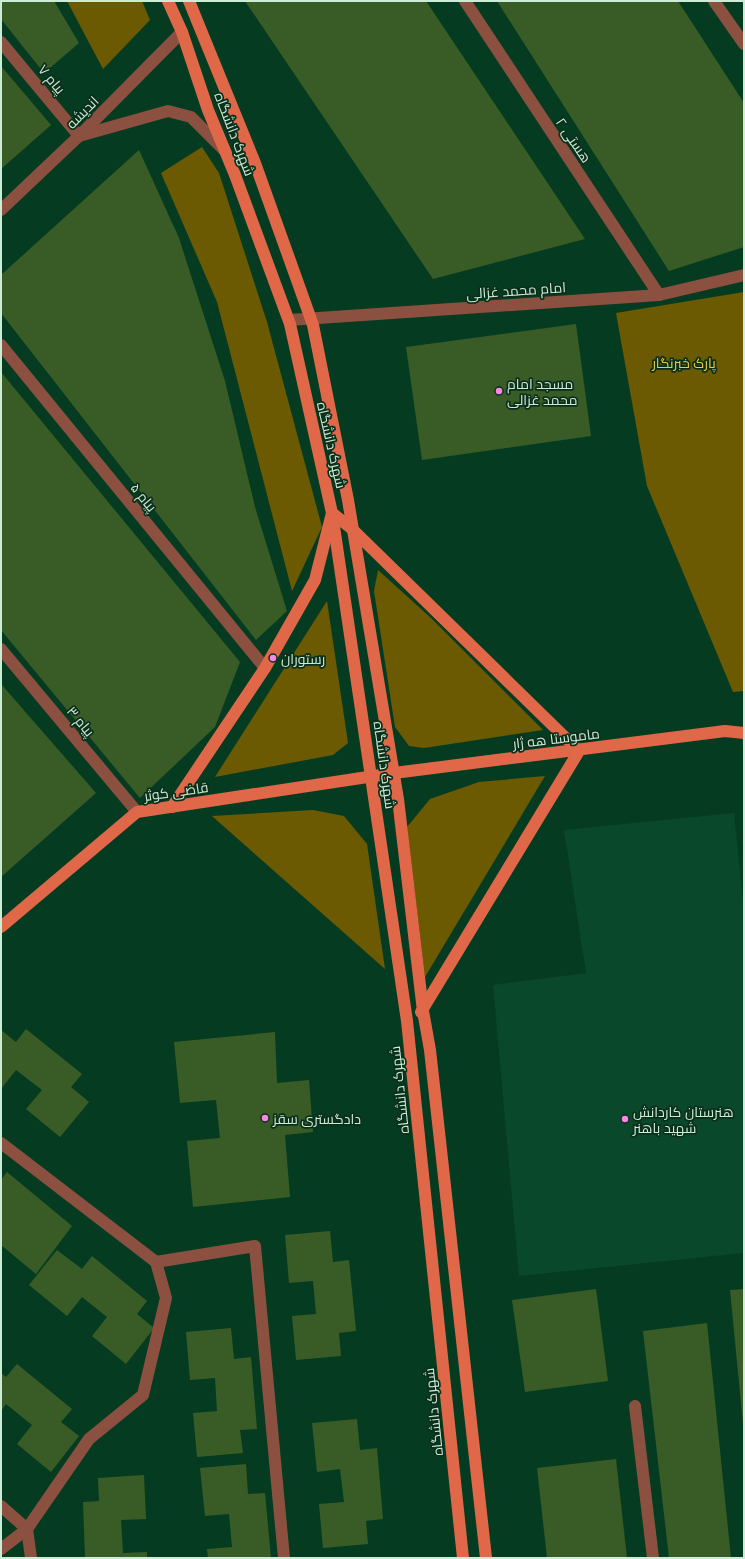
<svg xmlns="http://www.w3.org/2000/svg" width="745" height="1559" font-family="'Noto Sans',Cairo,sans-serif">
  <style>
    .built { fill: #09482a }
    .green { fill: #6c5a02 }
    .building { fill: #395c26 }
    .lines { fill: none; stroke-linecap: round; stroke-linejoin: round }
    .minor { stroke: #8b5040; stroke-width: 12 }
    .major { stroke: #e06849; stroke-width: 12 }
    .poi-dot { fill: #fc86e3; stroke: #0c2f1c; stroke-width: 1.5 }
    .labels { text-anchor: middle; dominant-baseline: central; stroke-width: 3.5; stroke-linejoin: round; paint-order: stroke }
    .street-label { font-size: 14px; fill: #cbecd5; stroke: #0c2f1c }
    .park-label { font-size: 14px; fill: #eccc3f; stroke: #0c2f1c }
    .poi-label { font-size: 14px; fill: #cbecd5; stroke: #0c2f1c; text-anchor: start }
  </style>
  <rect width="100%" height="100%" fill="#053c21"/>
  <path class="built" d="M734,813L744,910V1253L519,1276L493,985L586,973L564,830Z"/>
  <g class="green">
    <path d="M67,1H142L150,20L103,69Z"/>
    <path d="M202,147L219,173L267,322L322,527L292,591L217,302L161,173Z"/>
    <path d="M744,292V691L733,692L647,486L616,313Z"/>
    <path d="M378,570L431,618L543,730L424,748L409,746L395,727L374,591Z"/>
    <path d="M327,601L348,743L333,755L215,777Z"/>
    <path d="M545,776L425,977L407,827L430,799L479,782Z"/>
    <path d="M313,810L344,816L367,844L385,969L212,816Z"/>
  </g>
  <g class="building">
    <path d="M1,1H54L79,43L44,73L1,19Z"/>
    <path d="M245,1H426L585,239L433,279Z"/>
    <path d="M497,1H678L744,103V247L669,271Z"/>
    <path d="M1,66L51,125L1,169Z"/>
    <path d="M139,150L179,238L225,381L255,507L287,611L256,640L1,313V275Z"/>
    <path d="M576,324L591,436L422,460L406,347Z"/>
    <path d="M1,372L240,662L215,727L140,798L1,630Z"/>
    <path d="M1,684L96,793L1,877Z"/>
    <path d="M26,1029L82,1074L71,1087L89,1102L60,1137L26,1109L42,1090L16,1070L1,1089V1030L16,1042Z"/>
    <path d="M275,1032L277,1083L309,1080L313,1132L285,1135L290,1197L193,1207L187,1141L220,1138L216,1100L180,1103L174,1042Z"/>
    <path d="M7,1172L72,1226L36,1274L1,1245V1180Z"/>
    <path d="M330,1231L333,1262L349,1260L356,1331L339,1333L341,1356L296,1360L292,1316L316,1314L313,1281L289,1283L285,1235Z"/>
    <path d="M57,1250L82,1269L92,1256L147,1301L137,1314L154,1328L126,1364L92,1336L107,1317L82,1297L67,1316L29,1285Z"/>
    <path d="M596,1289L608,1381L525,1392L512,1300Z"/>
    <path d="M744,1289V1424H743L730,1290Z"/>
    <path d="M707,1323L731,1558H669L643,1331Z"/>
    <path d="M231,1328L234,1359L251,1357L257,1429L240,1430L243,1453L197,1457L193,1413L217,1411L215,1378L190,1380L186,1332Z"/>
    <path d="M17,1364L72,1409L61,1422L79,1436L51,1472L17,1444L32,1425L6,1404L1,1411V1373L6,1377Z"/>
    <path d="M357,1419L360,1450L377,1448L383,1519L366,1521L368,1544L323,1548L319,1504L344,1502L340,1469L317,1472L312,1423Z"/>
    <path d="M616,1459L627,1558H547L537,1468Z"/>
    <path d="M246,1464L248,1494L265,1493L271,1558H208L207,1549L232,1547L229,1514L205,1516L200,1468Z"/>
    <path d="M144,1475L146,1519L121,1520L123,1553L147,1552V1558H85L83,1502L99,1501L98,1478Z"/>
  </g>
  <g class="lines">
    <g class="minor">
      <path d="M465,1L659,295"/>
      <path d="M714,1L744,44"/>
      <path d="M1,42L79,136L168,111L191,117L224,150"/>
      <path d="M1,210L79,136L182,32"/>
      <path d="M289,320L659,295L744,275"/>
      <path d="M1,345L265,668"/>
      <path d="M1,649L137,812"/>
      <path d="M1,1143L156,1262"/>
      <path d="M635,1406L653,1558"/>
      <path d="M1,1506L27,1529L31,1558"/>
      <path d="M1,1549L27,1529L89,1439L143,1395L166,1298L156,1262L255,1246L284,1558"/>
    </g>
    <g class="major">
      <path d="M168,1L182,32L208,110L235,175L290,324L332,513L407,1021L463,1558"/>
      <path d="M189,1L255,163L313,325L348,500L398,799L423,1011L430,1050L486,1558"/>
      <path d="M172,807L265,668L315,580L332,513L351,528L579,751L421,1012"/>
      <path d="M1,927L137,812L394,773L725,731L744,733"/>
    </g>
  </g>
  <g class="poi-dot">
    <circle cx="499" cy="391" r="4"/>
    <circle cx="273" cy="658" r="4"/>
    <circle cx="265" cy="1118" r="4"/>
    <circle cx="625" cy="1119" r="4"/>
  </g>
  <g class="labels">
    <g class="street-label">
      <text transform="translate(52 79) rotate(50)">پیام ۷</text>
      <text transform="translate(82 112) rotate(-45)">اندیشه</text>
      <text transform="translate(235 134) rotate(69)">شهرک دانشگاه</text>
      <text transform="translate(574 140) rotate(56)">هستی ۲</text>
      <text transform="translate(516 290) rotate(-4)">امام محمد غزالی</text>
      <text transform="translate(332 445) rotate(77)">شهرک دانشگاه</text>
      <text transform="translate(144 497) rotate(51)">پیام ۵</text>
      <text transform="translate(81 721) rotate(50)">پیام ۳</text>
      <text transform="translate(556 738) rotate(-7)">ماموستا هه ژار</text>
      <text transform="translate(385 765) rotate(82)">شهرک دانشگاه</text>
      <text transform="translate(176 791) rotate(-8)">قاضی کوثر</text>
      <text transform="translate(399 1090) rotate(-96)">شهرک دانشگاه</text>
      <text transform="translate(433 1412) rotate(-96)">شهرک دانشگاه</text>
    </g>
    <g class="park-label">
      <text x="684" y="362">پارک خبرنگار</text>
    </g>
    <g class="poi-label">
      <text x="507" y="383">مسجد امام<tspan x="507" dy="16">محمد غزالی</tspan></text>
      <text x="281" y="658">رستوران</text>
      <text x="633" y="1111">هنرستان کاردانش<tspan x="633" dy="16">شهید باهنر</tspan></text>
      <text x="273" y="1118">دادگستری سقز</text>
    </g>
  </g>
  <rect width="745" height="1559" fill="none" stroke="#cbecd5" stroke-width="4"/>
</svg>
